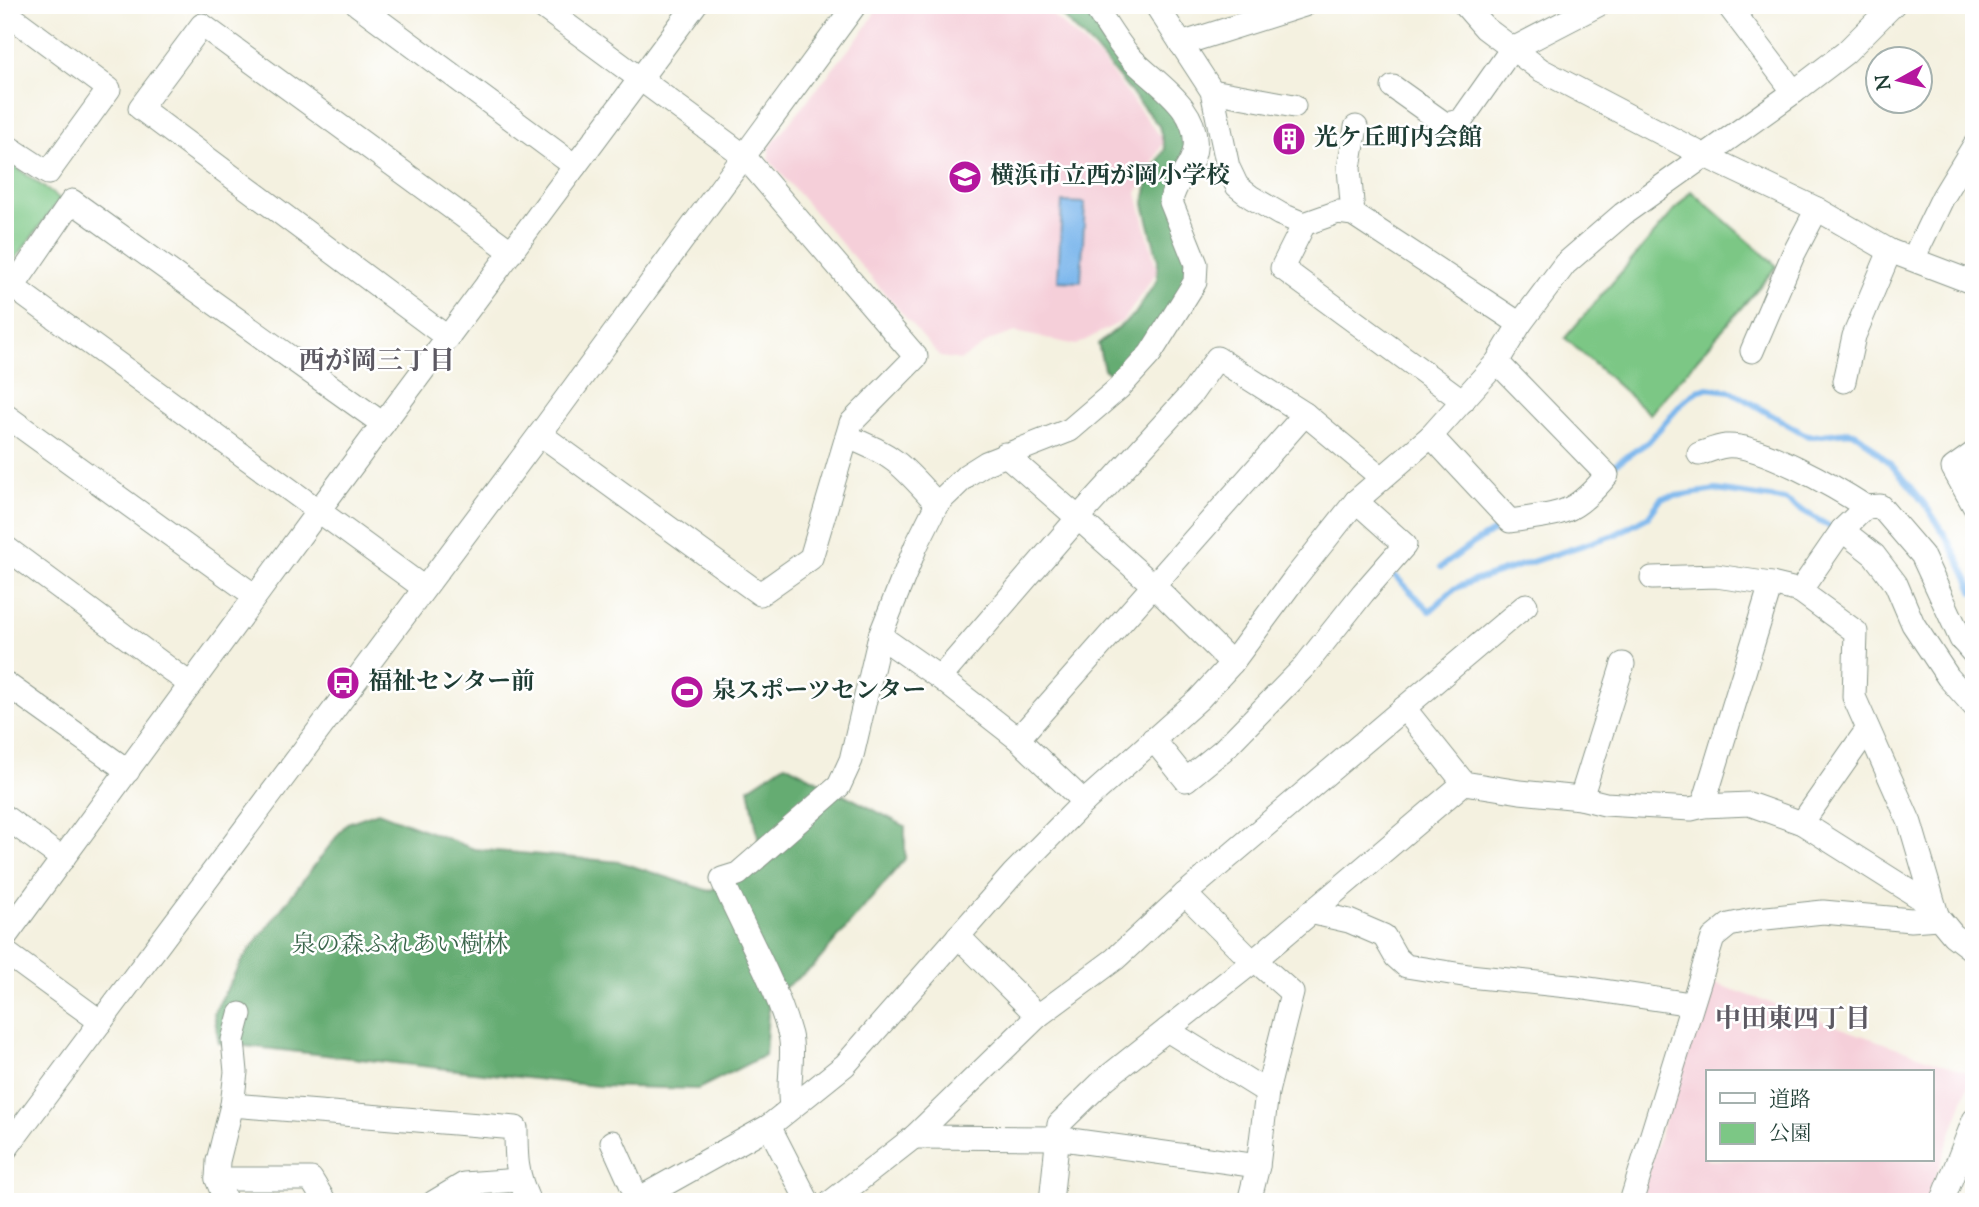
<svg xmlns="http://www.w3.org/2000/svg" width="1979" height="1207" font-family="'Sorts Mill Goudy','Noto Serif JP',serif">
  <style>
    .built { fill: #f5cfd9; fill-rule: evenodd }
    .green { fill: #7cc785; stroke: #4e825c; stroke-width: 2 }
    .forest { fill: #65ac72; stroke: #427453; stroke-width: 2 }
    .water { fill: #7ab6ec; stroke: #4c7a90; stroke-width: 2 }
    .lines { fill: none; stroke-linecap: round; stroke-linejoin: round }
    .stream { stroke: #7ab6ec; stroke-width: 6 }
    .minor-casing { stroke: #8a978a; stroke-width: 25 }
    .minor { stroke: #fff; stroke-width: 23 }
    .labels { text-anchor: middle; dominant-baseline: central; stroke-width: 5; stroke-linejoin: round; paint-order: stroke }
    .poi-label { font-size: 24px; font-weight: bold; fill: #1f3d34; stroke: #fff; text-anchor: start }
    .park-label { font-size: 24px; fill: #3b664c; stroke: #fff }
    .neighbourhood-label { font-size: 26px; font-weight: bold; fill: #5c5962; stroke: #fff }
  </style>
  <rect width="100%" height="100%" fill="#fff"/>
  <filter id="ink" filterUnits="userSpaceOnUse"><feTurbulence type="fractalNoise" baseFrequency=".0143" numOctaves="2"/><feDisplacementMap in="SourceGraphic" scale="14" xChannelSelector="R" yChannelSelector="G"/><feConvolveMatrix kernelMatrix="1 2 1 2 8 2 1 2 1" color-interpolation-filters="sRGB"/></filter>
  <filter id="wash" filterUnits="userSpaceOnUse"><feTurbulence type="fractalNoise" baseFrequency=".00686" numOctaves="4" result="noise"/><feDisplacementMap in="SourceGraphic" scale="28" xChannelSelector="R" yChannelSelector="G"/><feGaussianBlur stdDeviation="1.57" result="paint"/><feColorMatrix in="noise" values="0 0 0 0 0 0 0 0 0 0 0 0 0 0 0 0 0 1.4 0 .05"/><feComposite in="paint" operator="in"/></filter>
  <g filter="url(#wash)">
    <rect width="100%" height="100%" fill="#f4f1e0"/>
    <g class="built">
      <path d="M879,5H1041L1099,57L1164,141L1137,193L1157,271L1124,320L1076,345L1016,332L991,340L961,360L940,357L769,160V148L865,29Z"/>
      <path d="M1708,981L1972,1074L1927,1202H1639ZM1708,1072H1932V1160H1708Z"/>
    </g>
    <g class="green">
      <path d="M5,159L60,199L5,273Z"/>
      <path d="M1691,191L1777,266L1650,414L1565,338Z"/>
    </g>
    <g class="forest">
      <path d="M1051,5H1084L1159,91L1188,134L1179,171L1188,281L1146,349L1116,378L1104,369L1098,344L1135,314L1157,280L1158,260L1144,204L1149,176L1165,149L1159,126L1095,49Z"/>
      <path d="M785,764L905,826V859L814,966L769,999L765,1055L698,1089L597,1086L219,1043L214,1013L243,959L347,823L378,812L474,849L620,862L709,891L763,863L749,788Z"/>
    </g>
    <path class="water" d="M1062,202L1085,203L1081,282L1058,281Z"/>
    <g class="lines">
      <g class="stream">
        <path d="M1611,467L1648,442L1683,402L1697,391L1707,388L1730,391L1808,436C1822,437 1846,429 1856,434C1864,438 1871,446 1877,452C1921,490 1951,539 1974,593"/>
        <path d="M1441,567L1471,545L1502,526"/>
        <path d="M1390,571L1430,611L1454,589L1470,582L1614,535L1648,517L1662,498L1716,490L1785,500L1832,528"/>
      </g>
    </g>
  </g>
  <g filter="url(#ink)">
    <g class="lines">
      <defs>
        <g id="minor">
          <path d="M358,5L575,166"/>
          <path d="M540,5L743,155L916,357L851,423L811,558L760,594L540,434"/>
          <path d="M1156,5L1212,91L1228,167L1237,186L1251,197L1280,214L1304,224L1338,212L1353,214L1520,324"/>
          <path d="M1465,5L1485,28L1541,70L1703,155L1817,209L1890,251L1974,283"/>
          <path d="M1728,5L1794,92"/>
          <path d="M5,12L109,89L48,173L5,145"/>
          <path d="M1181,44L1304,5"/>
          <path d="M1393,87L1445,124L1461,121L1511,50L1598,5"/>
          <path d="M1212,91L1294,106"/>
          <path d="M1353,214L1349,168L1356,127"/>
          <path d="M1304,224L1282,268L1463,401"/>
          <path d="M1913,259L1943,197L1974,146"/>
          <path d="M448,338L140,108L202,25L512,252"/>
          <path d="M1752,351L1793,255L1817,209"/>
          <path d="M1844,381L1854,336L1890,251"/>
          <path d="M5,415L255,596"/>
          <path d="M383,424L72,201L13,287L424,588"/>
          <path d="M1431,436L1510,521C1561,513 1572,517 1607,475L1497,362"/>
          <path d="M847,437C894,454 904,467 937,504"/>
          <path d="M1974,453L1953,468L1974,506"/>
          <path d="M1699,454C1708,451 1717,447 1726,446C1759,443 1837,488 1866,507L1842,530L1800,591"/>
          <path d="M1866,507L1880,506L1922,555L1961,639L1974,654"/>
          <path d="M1842,530L1874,555L1896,584L1913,624L1948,677L1974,706"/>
          <path d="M5,547L191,685"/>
          <path d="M1652,578L1716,576L1771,584"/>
          <path d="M880,636L940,678L1018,739L1084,802"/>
          <path d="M1232,663L1153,585L1078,518L1192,393L1217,358L1305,414L1382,478"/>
          <path d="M940,678L1078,518L1005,454"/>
          <path d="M5,683L128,771"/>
          <path d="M1404,708L1526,605"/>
          <path d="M1018,739L1305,414"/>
          <path d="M1153,739L1186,780L1223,750L1304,667L1363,593L1405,545L1356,501"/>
          <path d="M1581,798L1623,664"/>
          <path d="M5,817L63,859"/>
          <path d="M1802,823L1867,730"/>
          <path d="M1185,894L1247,956L1255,960L1292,993L1267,1092L1258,1166L1249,1202"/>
          <path d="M1310,912L1349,921L1384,936L1396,957L1406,966L1469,976L1577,987L1691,1004"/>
          <path d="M958,936L1038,1016L1115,959L1185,894L1404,708L1464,783L1520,792L1581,798L1605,804L1691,809L1703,806L1749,804L1802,823L1919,897L1929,906L1953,935L1974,951"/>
          <path d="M5,937L319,510L695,5"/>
          <path d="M5,952L101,1022"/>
          <path d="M1167,1030L1267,1092"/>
          <path d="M232,1105L516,1128C516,1158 516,1173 529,1202"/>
          <path d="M791,1106C787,1083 795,1055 790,1035C775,981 744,931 722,879L738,874L839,786L851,760L880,636L916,546L937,504L967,475L986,463L1070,430L1119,388L1150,354L1195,282L1196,264L1171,202C1173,182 1193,168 1195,148C1200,108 1155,83 1132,59C1117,43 1106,23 1094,5"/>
          <path d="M769,1126L808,1202"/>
          <path d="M914,1137L1056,1138L1258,1166"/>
          <path d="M612,1142L639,1202"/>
          <path d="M5,1150L540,434L855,5"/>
          <path d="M217,1179H311L325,1202"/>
          <path d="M226,1202L217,1179L218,1161L232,1105L236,1072L233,1040L240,1014"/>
          <path d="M434,1202L464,1184L519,1180"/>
          <path d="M633,1202L769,1126L845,1065L1013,874L1084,802L1199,699L1232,663L1295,578L1356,501L1431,436L1497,362L1520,324L1565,264L1623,214L1794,92L1845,53L1893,5"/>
          <path d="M831,1202L914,1137L1038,1016"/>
          <path d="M1051,1202L1059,1124L1105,1079L1255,960L1464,783"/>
          <path d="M1631,1202L1713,938L1729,925L1757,919L1823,912L1911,920L1938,918L1910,823L1854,697L1856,632L1800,591L1771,584L1703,806"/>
          <path d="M1942,1202L1974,1120"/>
        </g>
      </defs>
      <use href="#minor" class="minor-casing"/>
      <use href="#minor" class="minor"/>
    </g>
  </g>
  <defs>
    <symbol id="building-disc" viewBox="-11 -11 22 22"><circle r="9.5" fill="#b5179e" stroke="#fff"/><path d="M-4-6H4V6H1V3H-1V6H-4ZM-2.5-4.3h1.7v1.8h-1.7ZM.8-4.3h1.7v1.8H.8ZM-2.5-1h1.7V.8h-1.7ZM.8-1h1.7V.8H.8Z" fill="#fff"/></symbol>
    <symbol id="school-disc" viewBox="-11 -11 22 22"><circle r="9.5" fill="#b5179e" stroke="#fff"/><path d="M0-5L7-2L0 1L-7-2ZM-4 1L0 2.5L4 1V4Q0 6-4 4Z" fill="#fff"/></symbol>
    <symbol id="bus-disc" viewBox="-11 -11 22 22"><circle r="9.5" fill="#b5179e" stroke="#fff"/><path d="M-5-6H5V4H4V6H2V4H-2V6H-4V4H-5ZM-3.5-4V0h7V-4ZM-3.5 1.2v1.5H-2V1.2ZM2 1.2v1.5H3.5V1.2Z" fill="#fff"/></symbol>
    <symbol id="stadium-disc" viewBox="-11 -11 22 22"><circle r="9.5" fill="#b5179e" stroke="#fff"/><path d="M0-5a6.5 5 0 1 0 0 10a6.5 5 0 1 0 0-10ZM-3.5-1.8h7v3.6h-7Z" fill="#fff"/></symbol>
  </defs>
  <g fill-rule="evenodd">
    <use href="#building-disc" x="1270" y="120" width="38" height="38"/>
    <use href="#school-disc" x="946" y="158" width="38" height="38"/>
    <use href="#bus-disc" x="324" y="664" width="38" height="38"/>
    <use href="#stadium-disc" x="668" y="673" width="38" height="38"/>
  </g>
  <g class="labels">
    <g class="poi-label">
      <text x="1314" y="139">光ケ丘町内会館</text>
      <text x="990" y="177">横浜市立西が岡小学校</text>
      <text x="368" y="683">福祉センター前</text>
      <text x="712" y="692">泉スポーツセンター</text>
    </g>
    <g class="park-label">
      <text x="400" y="946">泉の森ふれあい樹林</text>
    </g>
    <g class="neighbourhood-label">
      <text x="377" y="362">西が岡三丁目</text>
      <text x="1793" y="1020">中田東四丁目</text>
    </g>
  </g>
  <rect width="1979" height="1207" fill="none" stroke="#fff" stroke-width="28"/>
  <rect x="1706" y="1070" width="228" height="91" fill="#ffffff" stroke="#a5b1ae" stroke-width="2"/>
  <rect x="1720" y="1093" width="35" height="10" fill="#ffffff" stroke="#a5b1ae" stroke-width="2"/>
  <text x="1769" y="1106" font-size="21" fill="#1f3d34">道路</text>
  <rect x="1720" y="1123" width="35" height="21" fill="#7cc785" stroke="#a5b1ae" stroke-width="2"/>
  <text x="1769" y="1140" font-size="21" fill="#1f3d34">公園</text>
  <g transform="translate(1899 80) rotate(262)"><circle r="33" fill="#ffffff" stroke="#a5b1ae" stroke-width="2"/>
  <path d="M0-5L12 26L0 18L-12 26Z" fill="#b5179e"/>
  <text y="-10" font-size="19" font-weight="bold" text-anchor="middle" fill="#1f3d34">N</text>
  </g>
</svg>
